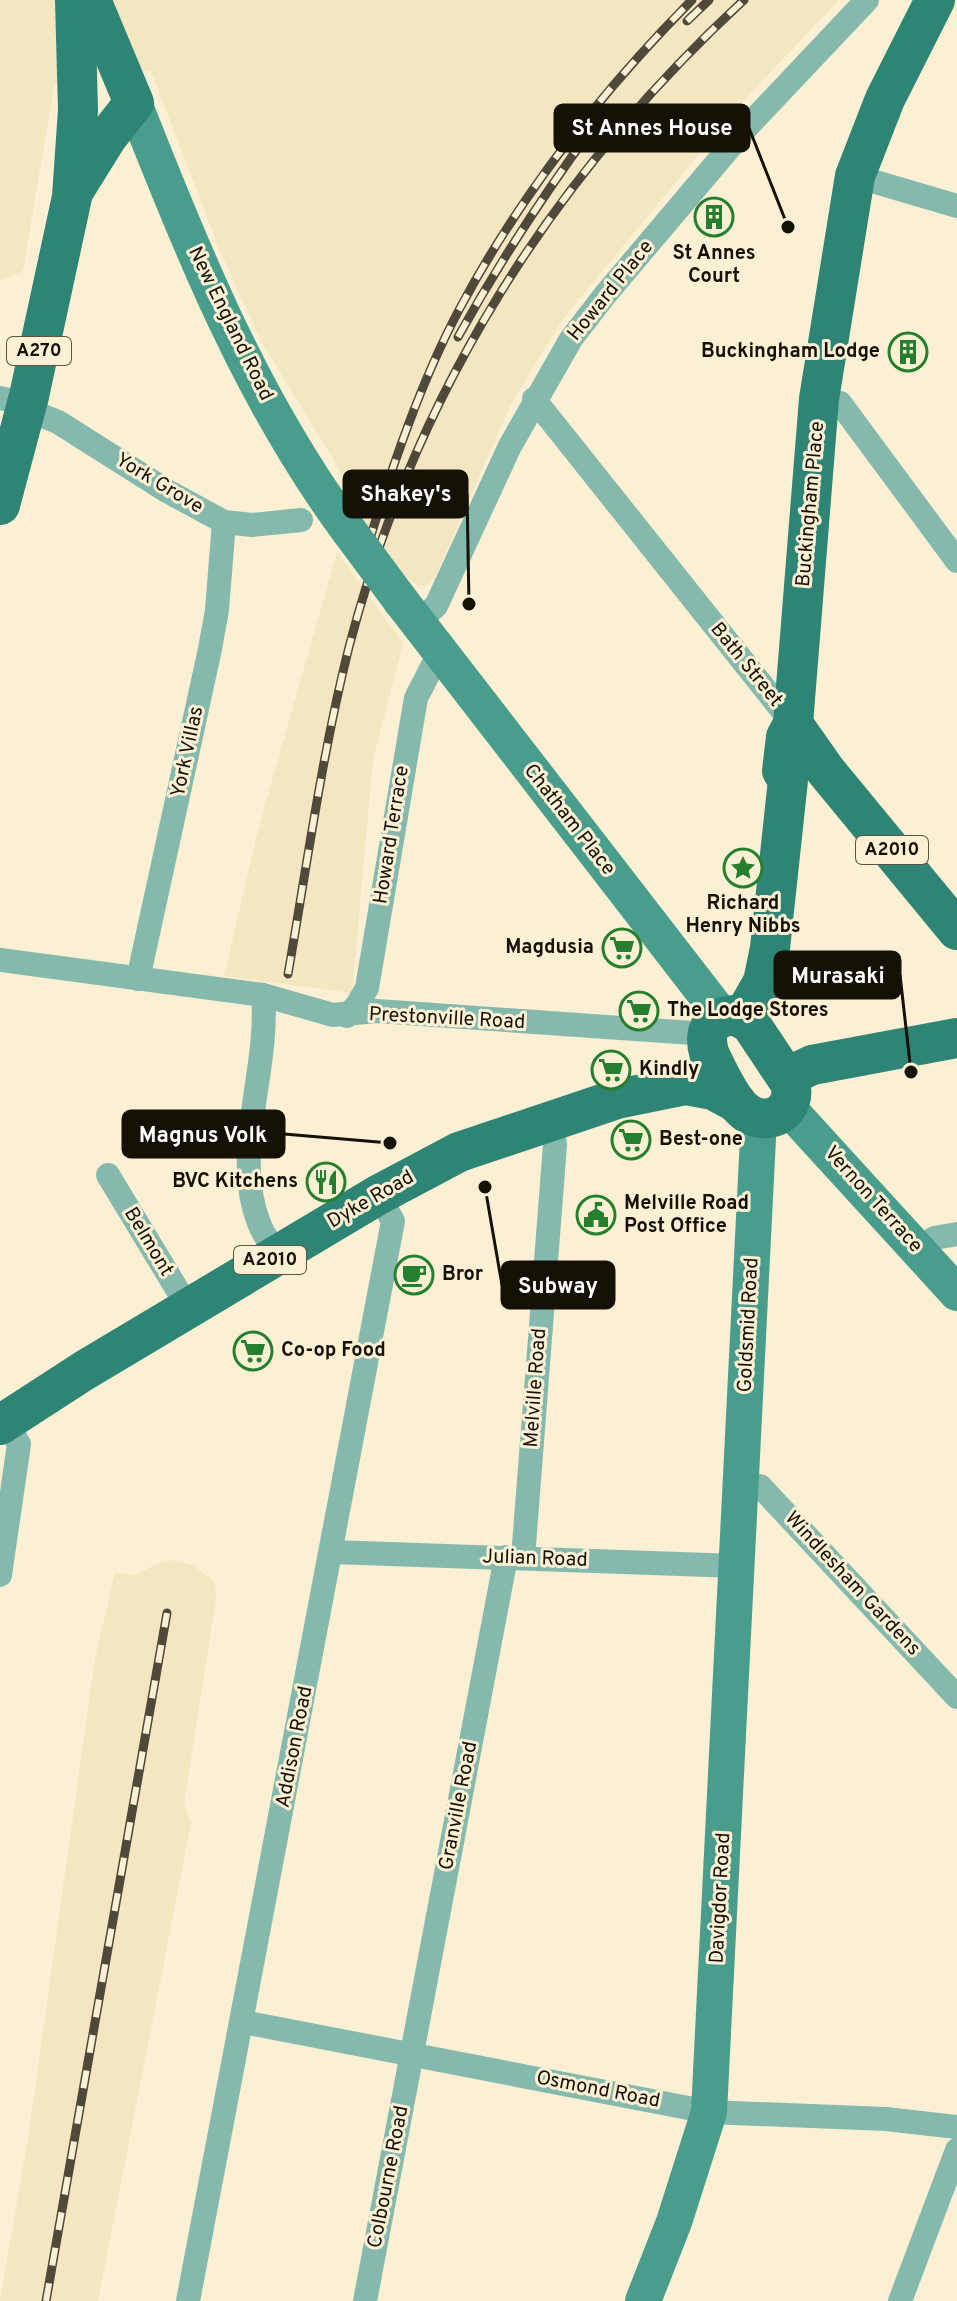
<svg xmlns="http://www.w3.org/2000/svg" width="957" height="2301" font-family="Overpass,sans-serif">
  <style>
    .built { fill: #f4e6c1 }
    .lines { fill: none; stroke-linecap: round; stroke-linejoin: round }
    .minor { stroke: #86b9ad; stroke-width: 24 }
    .secondary { stroke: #499d8d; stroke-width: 36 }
    .primary { stroke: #2e8575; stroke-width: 40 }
    .rail-casing { stroke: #4f493b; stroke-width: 9 }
    .rail { stroke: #fbf0d3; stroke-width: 6; stroke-dasharray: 18; stroke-linecap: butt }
    .secondary-bridge { stroke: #499d8d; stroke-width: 36 }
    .labels { text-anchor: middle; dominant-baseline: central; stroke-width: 6; stroke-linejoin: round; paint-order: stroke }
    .shield { fill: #fbf0d3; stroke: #5a5444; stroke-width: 2 }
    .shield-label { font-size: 18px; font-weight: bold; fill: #151107 }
    .poi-label { font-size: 20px; font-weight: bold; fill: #151107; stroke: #fbf0d3; text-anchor: start }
    .street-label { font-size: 20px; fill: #151107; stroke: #fbf0d3 }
    .leader { fill: none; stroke: #151107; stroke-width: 3 }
    .callout-dot { fill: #151107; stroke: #fbf0d3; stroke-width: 3 }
    .callout { fill: #151107; stroke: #151107; stroke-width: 3 }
    .callout-label { font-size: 22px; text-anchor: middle; font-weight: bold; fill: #fff }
  </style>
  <rect width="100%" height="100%" fill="#fbf0d3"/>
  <g class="built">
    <path d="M0,0H839L743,101L563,319L512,402L435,577L428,585L418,586L405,575L360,516L362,507L261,341L220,251L151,71L59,78L54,86L23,271L0,280Z"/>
    <path d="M337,552L403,643L373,760L352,993L224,976L258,830Z"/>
    <path d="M173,1560L192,1565L215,1582L216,1599L184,1804L191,1823L98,2301H0L29,2132L95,1658L115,1573L136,1575L156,1564Z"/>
  </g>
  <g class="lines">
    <g class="minor">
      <path d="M855,176L957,206"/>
      <path d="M0,398L26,404"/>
      <path d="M534,399L793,724"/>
      <path d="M819,399L840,403L957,561"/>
      <path d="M25,409L58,422L167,491L224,522L252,525L301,520"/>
      <path d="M417,622L436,606L510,446L571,339L605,295L747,127L867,0"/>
      <path d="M0,960L263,995L333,1015L377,1011L707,1034"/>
      <path d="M138,979L210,649L217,610L224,522"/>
      <path d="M263,995C270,1068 231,1154 259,1223C263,1235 272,1245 278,1255"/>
      <path d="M347,1016L357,1005L367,988L416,698L433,665L443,659"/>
      <path d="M108,1175L189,1309"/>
      <path d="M919,1250L934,1238L957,1234"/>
      <path d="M741,1483L760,1486L957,1697"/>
      <path d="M332,1552L737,1566"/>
      <path d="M523,1558L555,1145L552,1121"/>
      <path d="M0,1575L19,1444L6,1422"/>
      <path d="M243,2022L709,2112L886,2119L957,2127"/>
      <path d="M188,2301L393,1221L378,1195"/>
      <path d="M365,2301L506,1557"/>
      <path d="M900,2301L957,2150"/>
    </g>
    <g class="secondary">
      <path d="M134,103C192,251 253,402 349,531"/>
      <path d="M401,601L722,1016"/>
      <path d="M788,1108L957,1293"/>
      <path d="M643,2301L674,2222L709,2112L759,1118"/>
    </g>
    <g class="primary">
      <path d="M75,189L108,136L134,103L91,0"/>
      <path d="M0,505L29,396L72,197L78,110L75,0"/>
      <path d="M793,724L826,771L957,930"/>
      <path d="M735,1015L750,1023L790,1083C798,1110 770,1128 747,1113C733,1104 716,1068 709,1053C703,1030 711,1017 735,1015Z"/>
      <path d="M743,1017L763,982L770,948L788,780L782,771L786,737L793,724L819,399L855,176L885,99L935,0"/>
      <path d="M787,1077L812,1065L957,1038"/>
      <path d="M0,1425L85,1370L378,1195L459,1152L617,1099L686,1085L713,1090L737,1103"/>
    </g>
    <defs>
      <g id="rail">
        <path d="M687,21L709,0"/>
        <path d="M458,337C499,263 544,194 594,126"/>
        <path d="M368,545C392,467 421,381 460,308C521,194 601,92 692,0"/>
        <path d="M288,974C307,865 322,754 349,647C415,393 552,177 744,0"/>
        <path d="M46,2301L167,1613"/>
      </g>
    </defs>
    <use href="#rail" class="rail-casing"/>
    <use href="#rail" class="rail"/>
    <path class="secondary-bridge" d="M349,531L401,601"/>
  </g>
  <defs>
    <symbol id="building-ring" viewBox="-11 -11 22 22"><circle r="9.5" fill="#fbf0d3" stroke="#257f2f" stroke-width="1.5"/><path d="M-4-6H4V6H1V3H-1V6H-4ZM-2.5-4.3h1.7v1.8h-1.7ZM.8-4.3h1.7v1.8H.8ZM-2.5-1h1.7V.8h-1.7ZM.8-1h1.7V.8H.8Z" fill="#257f2f"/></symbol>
    <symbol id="sight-ring" viewBox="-11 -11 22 22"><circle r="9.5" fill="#fbf0d3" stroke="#257f2f" stroke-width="1.5"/><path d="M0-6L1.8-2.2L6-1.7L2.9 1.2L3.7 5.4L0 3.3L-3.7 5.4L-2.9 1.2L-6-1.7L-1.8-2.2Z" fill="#257f2f"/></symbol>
    <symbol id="supermarket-ring" viewBox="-11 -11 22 22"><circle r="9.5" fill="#fbf0d3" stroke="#257f2f" stroke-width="1.5"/><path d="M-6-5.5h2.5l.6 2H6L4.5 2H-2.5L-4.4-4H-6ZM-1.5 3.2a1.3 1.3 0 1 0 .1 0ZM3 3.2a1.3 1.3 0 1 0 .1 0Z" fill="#257f2f"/></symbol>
    <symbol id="restaurant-ring" viewBox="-11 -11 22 22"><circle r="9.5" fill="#fbf0d3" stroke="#257f2f" stroke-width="1.5"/><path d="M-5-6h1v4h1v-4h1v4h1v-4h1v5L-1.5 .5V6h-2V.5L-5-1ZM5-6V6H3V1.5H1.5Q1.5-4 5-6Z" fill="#257f2f"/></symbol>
    <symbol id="civic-ring" viewBox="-11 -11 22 22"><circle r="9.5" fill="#fbf0d3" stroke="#257f2f" stroke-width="1.5"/><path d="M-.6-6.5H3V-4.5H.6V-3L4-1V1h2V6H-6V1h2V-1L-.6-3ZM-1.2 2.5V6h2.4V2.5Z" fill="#257f2f"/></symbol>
    <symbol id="cafe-ring" viewBox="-11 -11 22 22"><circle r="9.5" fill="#fbf0d3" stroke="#257f2f" stroke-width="1.5"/><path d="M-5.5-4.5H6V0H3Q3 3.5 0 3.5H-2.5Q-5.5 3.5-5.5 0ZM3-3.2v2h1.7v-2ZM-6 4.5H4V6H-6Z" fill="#257f2f"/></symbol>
  </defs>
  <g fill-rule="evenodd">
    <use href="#building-ring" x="692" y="195" width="44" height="44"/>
    <use href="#building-ring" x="886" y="330" width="44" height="44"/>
    <use href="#sight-ring" x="721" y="846" width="44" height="44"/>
    <use href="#supermarket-ring" x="600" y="926" width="44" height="44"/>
    <use href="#supermarket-ring" x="617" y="989" width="44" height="44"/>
    <use href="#supermarket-ring" x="589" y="1048" width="44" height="44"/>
    <use href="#supermarket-ring" x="609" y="1118" width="44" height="44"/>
    <use href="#restaurant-ring" x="304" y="1160" width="44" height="44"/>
    <use href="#civic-ring" x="574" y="1193" width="44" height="44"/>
    <use href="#cafe-ring" x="392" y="1253" width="44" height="44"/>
    <use href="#supermarket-ring" x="231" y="1329" width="44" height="44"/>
  </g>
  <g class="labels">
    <g class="shield">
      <rect x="7" y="337" width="64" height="28" rx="6"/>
      <rect x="856" y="836" width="72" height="28" rx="6"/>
      <rect x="234" y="1246" width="72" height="28" rx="6"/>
    </g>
    <g class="shield-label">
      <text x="39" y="351">A270</text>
      <text x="892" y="850">A2010</text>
      <text x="270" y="1260">A2010</text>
    </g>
    <g class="poi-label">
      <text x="714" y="254" text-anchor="middle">St Annes<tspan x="714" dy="23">Court</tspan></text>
      <text x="880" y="352" text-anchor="end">Buckingham Lodge</text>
      <text x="743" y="904" text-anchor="middle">Richard<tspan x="743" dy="23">Henry Nibbs</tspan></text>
      <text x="594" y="948" text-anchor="end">Magdusia</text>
      <text x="667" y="1011">The Lodge Stores</text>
      <text x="639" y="1070">Kindly</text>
      <text x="659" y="1140">Best-one</text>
      <text x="298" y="1182" text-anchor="end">BVC Kitchens</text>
      <text x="624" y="1204">Melville Road<tspan x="624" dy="23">Post Office</tspan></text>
      <text x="442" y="1275">Bror</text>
      <text x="281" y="1351">Co-op Food</text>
    </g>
    <g class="street-label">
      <text transform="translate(611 291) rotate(-51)">Howard Place</text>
      <text transform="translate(230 324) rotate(64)">New England Road</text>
      <text transform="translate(159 484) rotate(31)">York Grove</text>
      <text transform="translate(811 504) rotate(-85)">Buckingham Place</text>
      <text transform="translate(746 665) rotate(51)">Bath Street</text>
      <text transform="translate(188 752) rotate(-78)">York Villas</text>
      <text transform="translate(569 820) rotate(52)">Chatham Place</text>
      <text transform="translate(392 835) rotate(-81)">Howard Terrace</text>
      <text transform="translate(447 1019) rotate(3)">Prestonville Road</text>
      <text transform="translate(371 1200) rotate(-30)">Dyke Road</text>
      <text transform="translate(873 1200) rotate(48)">Vernon Terrace</text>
      <text transform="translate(148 1242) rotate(59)">Belmont</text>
      <text transform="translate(749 1325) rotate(-87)">Goldsmid Road</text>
      <text transform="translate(536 1388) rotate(-86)">Melville Road</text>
      <text transform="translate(535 1559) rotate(2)">Julian Road</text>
      <text transform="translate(852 1584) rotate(47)">Windlesham Gardens</text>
      <text transform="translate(295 1747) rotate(-79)">Addison Road</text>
      <text transform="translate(459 1806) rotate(-79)">Granville Road</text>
      <text transform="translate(721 1898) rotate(-87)">Davigdor Road</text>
      <text transform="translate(598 2090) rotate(11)">Osmond Road</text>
      <text transform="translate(389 2177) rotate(-79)">Colbourne Road</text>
    </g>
  </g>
  <path class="leader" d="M788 227L749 128M469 604L467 494M911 1072L900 975M390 1143L284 1134M485 1187L502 1285"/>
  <g class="callout-dot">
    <circle cx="788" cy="227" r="8"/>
    <circle cx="469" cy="604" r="8"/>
    <circle cx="911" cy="1072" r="8"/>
    <circle cx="390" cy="1143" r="8"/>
    <circle cx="485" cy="1187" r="8"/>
  </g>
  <g class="callout">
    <rect x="555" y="105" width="194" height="46" rx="8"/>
    <rect x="344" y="471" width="123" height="46" rx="8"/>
    <rect x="775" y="952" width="125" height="46" rx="8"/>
    <rect x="123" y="1111" width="161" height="46" rx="8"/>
    <rect x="502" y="1262" width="112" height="46" rx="8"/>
  </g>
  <g class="callout-label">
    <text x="652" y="135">St Annes House</text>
    <text x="406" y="501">Shakey's</text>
    <text x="838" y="983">Murasaki</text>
    <text x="203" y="1142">Magnus Volk</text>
    <text x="558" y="1293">Subway</text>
  </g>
</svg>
